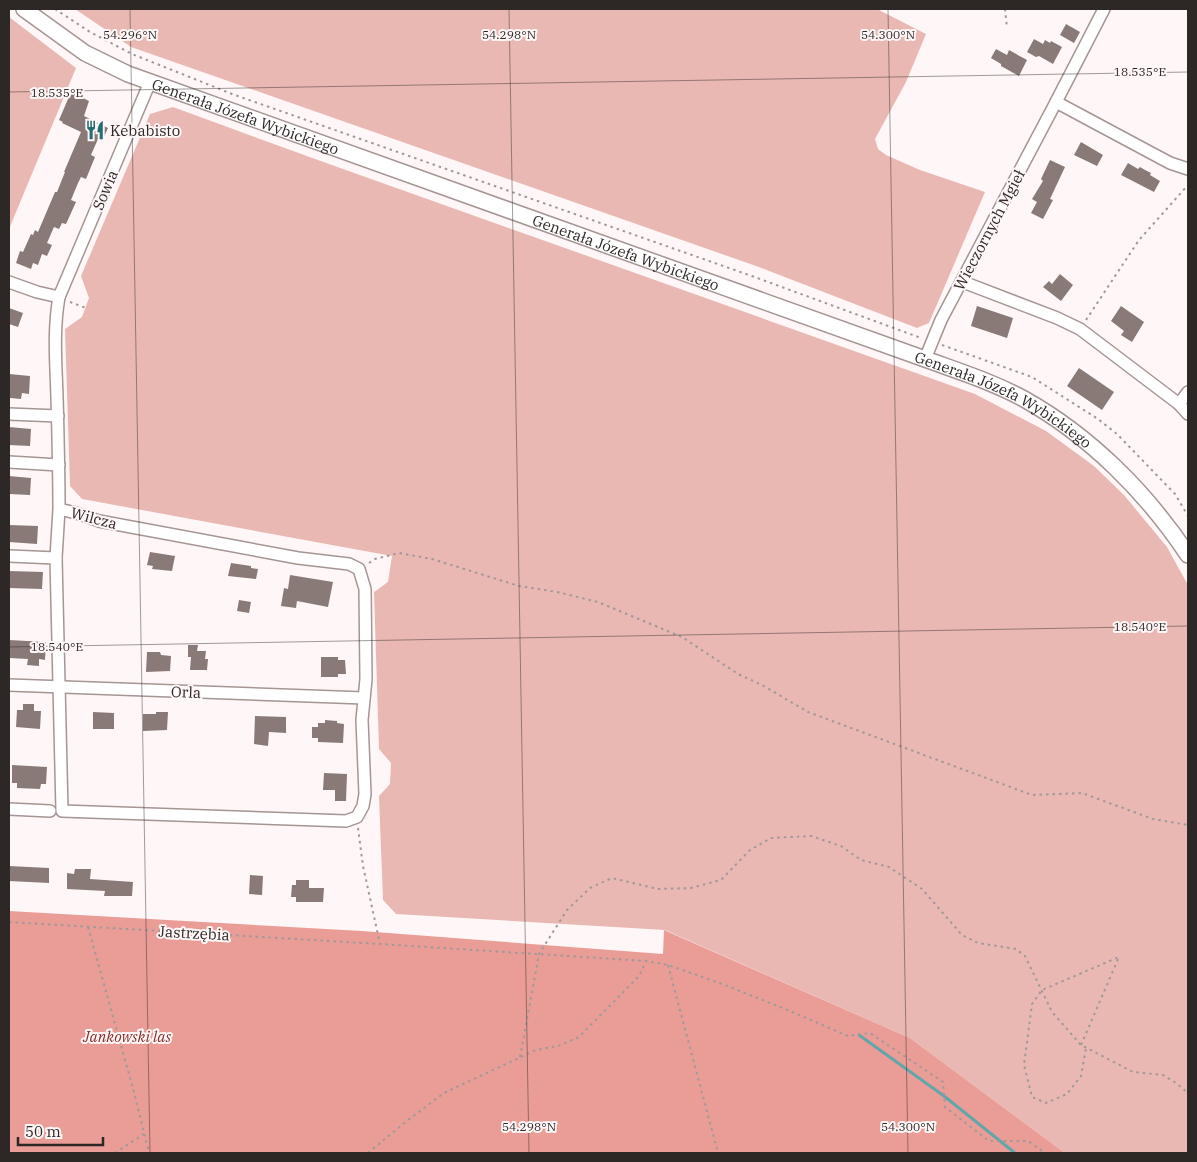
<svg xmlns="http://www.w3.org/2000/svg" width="1197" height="1162" font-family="'IBM Plex Serif',serif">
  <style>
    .green { fill: #eab8b3 }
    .forest { fill: #ea9d96 }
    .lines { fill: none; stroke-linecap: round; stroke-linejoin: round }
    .stream { stroke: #62a6ab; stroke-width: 3 }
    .building { fill: #897a78 }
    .street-casing { stroke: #a59593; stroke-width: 14 }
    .secondary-casing { stroke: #a59593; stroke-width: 18 }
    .path { stroke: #a09999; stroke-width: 2; stroke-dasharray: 2.5 4; stroke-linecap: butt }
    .street { stroke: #fff; stroke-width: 11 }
    .secondary { stroke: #fff; stroke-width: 15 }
    .ticks { fill: none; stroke: #2d2726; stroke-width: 1; stroke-opacity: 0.45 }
    .labels { text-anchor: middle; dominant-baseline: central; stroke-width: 4; stroke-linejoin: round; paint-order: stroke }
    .street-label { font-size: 15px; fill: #2d2726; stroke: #fff7f7 }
    .poi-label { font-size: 15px; fill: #2d2726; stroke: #fff7f7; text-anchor: start }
    .park-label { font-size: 15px; font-style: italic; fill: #852b2a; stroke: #fff7f7 }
    .ticks-label { font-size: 12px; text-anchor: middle; fill: #2d2726; stroke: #fff7f7; stroke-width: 4; stroke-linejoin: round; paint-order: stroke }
  </style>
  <rect width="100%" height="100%" fill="#fff7f7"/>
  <g class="green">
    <path d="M75,9H877L926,34L906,82L875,139L878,149L886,155L920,170L985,192L929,323L917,328L756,266L131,47Z"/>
    <path d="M9,17L76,68L9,229Z"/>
    <path d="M173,107L315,159L975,394L1046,431L1094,466L1124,495L1167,547L1188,585V1153H1065L910,1038L665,930L396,914L383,900L379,796L390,784L391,763L379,749L374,592L388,582L392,556L82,499L70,486L65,329L82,317L89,298L81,276L150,114Z"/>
  </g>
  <path class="forest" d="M9,911L362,931L663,954L664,930L910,1038L1065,1153H9Z"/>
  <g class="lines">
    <path class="stream" d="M859,1035L944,1096L1015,1153"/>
  </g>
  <g class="building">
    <path d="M1066,24L1080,32L1074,43L1060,35Z"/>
    <path d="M1034,39L1043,44L1045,40L1050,43L1051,41L1062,47L1053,64L1039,56L1036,57L1027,52Z"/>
    <path d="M996,49L1007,55L1009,50L1027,60L1019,76L1001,66V64L991,58Z"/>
    <path d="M71,92L89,101L84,116L108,128L102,141L98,139L91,155L95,157L86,179L81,177L78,183L71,200L76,202L66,224L62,223L59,229L54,227L47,243L52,245L47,256L42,254L38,265L33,263L31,269L16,263L20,251L23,252L31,234L33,235L35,230L38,232L55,192H57L65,172H64L81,132L62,123L63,122L59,120Z"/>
    <path d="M1081,142L1103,155L1097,166L1074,155Z"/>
    <path d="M1050,160L1065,167L1050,199L1053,200L1043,219L1031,213L1037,202L1032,199L1043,181L1041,179Z"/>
    <path d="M1128,163L1138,169L1140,167L1145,170L1151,173L1150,175L1160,181L1154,192L1121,175Z"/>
    <path d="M1060,274L1073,285L1061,301L1043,287L1049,281L1052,284Z"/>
    <path d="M977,306L1013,318L1007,338L971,326Z"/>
    <path d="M1121,306L1144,322L1132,342L1121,335L1124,331L1111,321Z"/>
    <path d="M9,308L23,313L18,327L9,324Z"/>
    <path d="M1079,368L1114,392L1102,410L1067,386Z"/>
    <path d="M9,374L30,376L29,394L22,393L21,399L10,398Z"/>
    <path d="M9,427L31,429L30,446L9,445Z"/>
    <path d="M9,476L31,478L30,495L9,494Z"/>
    <path d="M9,525L38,526L37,544L9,542Z"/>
    <path d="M150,552L175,556L172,571L152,569L153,566L147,565Z"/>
    <path d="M231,563L251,566V568L258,569L256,579L228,576Z"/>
    <path d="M9,571L43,572L42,589L9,588Z"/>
    <path d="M290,575L333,582L328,607L297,601L296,608L281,606L284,588L288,589Z"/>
    <path d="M239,600L251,602L249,613L237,611Z"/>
    <path d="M9,640L46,642L45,660L39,659V666L27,665L28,659L9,658Z"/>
    <path d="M188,645H198L197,651H206L205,659H208L207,670H190L191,657H188Z"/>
    <path d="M147,652H160L161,655L171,656L170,671L146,672Z"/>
    <path d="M321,657H338V660H345L346,674H338V677H321Z"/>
    <path d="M23,704H34V711H41L40,729L16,727L17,710H23Z"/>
    <path d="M93,712L114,713V729H93Z"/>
    <path d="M156,712H168L167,730L143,731V714H156Z"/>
    <path d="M255,716L286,717V733L269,732L268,746L254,744Z"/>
    <path d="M325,720L337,721V723L344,724L343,743L318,742V738H312V727H318V723H325Z"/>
    <path d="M12,765L47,767L46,784H41L40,789L17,788V783H12Z"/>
    <path d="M324,773L347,774L346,801H335V790H323Z"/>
    <path d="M9,866L49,868V883L9,881Z"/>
    <path d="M75,869H91L90,879L133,882L132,896H104L105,891L67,889V873L74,874Z"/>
    <path d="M250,875L263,876L262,895L249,894Z"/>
    <path d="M296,880H309V888H324L323,902H296V897H291L292,885H296Z"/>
  </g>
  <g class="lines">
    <defs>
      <g id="street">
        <path d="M1056,102L1104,9"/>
        <path d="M9,282L37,292L59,297"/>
        <path d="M963,282L1057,318L1080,329L1179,404L1188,414"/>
        <path d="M925,359L941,320L1056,102L1170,163L1188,169"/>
        <path d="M1179,404L1188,392"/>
        <path d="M9,414L58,416"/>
        <path d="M9,462L59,465"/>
        <path d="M59,509L56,558L62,811L346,821L357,817L363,806L365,794L362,720L366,679L365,589L359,569L349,564L298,558L99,521L76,513L59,509C59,471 58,434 57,397C56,364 53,331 59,297L150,82"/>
        <path d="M9,556L56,558"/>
        <path d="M9,685L364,698"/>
        <path d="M9,809L50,811"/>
      </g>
      <g id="secondary">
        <path id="s1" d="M24,9L85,53L128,74L925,359C958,371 993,382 1024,399C1090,436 1146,492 1188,555"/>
      </g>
    </defs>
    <use href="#street" class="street-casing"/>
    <use href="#secondary" class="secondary-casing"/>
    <g class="path">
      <path d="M55,9L90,32L132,54L232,94L749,275L921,338"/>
      <path d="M1005,9L1007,28"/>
      <path d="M70,302L86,308"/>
      <path d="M1086,320L1139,240L1188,185"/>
      <path d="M942,345L1032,377L1098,419L1117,434L1175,494L1188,516"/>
      <path d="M369,563L375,559L399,553L432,559L519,586L557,592L598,602L682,637L738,674L762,685L808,712L1032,795L1082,793L1153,819L1188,825"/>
      <path d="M358,828L363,866L380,944"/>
      <path d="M9,922L380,944L646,961L668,965L725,985L790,1011L848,1036L870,1033L943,1082L945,1107L989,1141H1028L1045,1153"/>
      <path d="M88,927L134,1092L149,1153"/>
      <path d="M668,965L718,1153"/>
      <path d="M1081,1045L1119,957L1042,990L1032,1004L1024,1065L1032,1097L1046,1103L1067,1094L1081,1076L1086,1048"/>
      <path d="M520,1057L539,954L567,910L590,888L612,878L658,889L691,888L721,880L750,850L771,838L811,836L841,846L861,860L889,867L922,889L962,935L978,943L1016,949L1025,956L1052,1012L1081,1045L1133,1072L1163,1075L1176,1083L1188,1093"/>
      <path d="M115,1153L144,1134"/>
      <path d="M368,1153L408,1120L444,1093L536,1050L558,1046L579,1037L639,976L646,961"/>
    </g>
    <use href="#street" class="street"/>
    <use href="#secondary" class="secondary"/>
  </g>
  <path class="ticks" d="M130,9L150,1153M509,9L529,1153M888,9L908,1153M9,92L1188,72M9,647L1188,626"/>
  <defs>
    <symbol id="restaurant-bare" viewBox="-9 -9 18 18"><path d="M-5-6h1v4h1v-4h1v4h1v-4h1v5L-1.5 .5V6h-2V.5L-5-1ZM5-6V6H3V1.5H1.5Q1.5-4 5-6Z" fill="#236e74" stroke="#fff7f7" stroke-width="2.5" paint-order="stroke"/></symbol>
  </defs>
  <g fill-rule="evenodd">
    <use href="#restaurant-bare" x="81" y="116" width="28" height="28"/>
  </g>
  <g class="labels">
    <g class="street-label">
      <text stroke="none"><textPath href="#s1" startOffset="248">Generała Józefa Wybickiego</textPath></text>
      <text transform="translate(105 190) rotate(-67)">Sowia</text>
      <text transform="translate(989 230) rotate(-62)">Wieczornych Mgieł</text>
      <text stroke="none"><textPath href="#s1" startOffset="652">Generała Józefa Wybickiego</textPath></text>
      <text stroke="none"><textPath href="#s1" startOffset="1058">Generała Józefa Wybickiego</textPath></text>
      <text transform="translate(94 518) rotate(15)">Wilcza</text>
      <text transform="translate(186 692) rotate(2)">Orla</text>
      <text transform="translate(194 933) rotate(3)">Jastrzębia</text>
    </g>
    <g class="poi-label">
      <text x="110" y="130">Kebabisto</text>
    </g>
    <g class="park-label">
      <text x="127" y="1036">Jankowski las</text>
    </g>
  </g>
  <g class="ticks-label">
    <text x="130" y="39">54.296°N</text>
    <text x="509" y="39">54.298°N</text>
    <text x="888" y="39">54.300°N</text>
    <text x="1140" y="76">18.535°E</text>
    <text x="57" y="97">18.535°E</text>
    <text x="1140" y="631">18.540°E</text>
    <text x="57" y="651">18.540°E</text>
    <text x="529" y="1131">54.298°N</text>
    <text x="908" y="1131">54.300°N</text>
  </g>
  <rect width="1197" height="1162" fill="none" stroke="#2d2726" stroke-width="20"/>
  <path d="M18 1137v8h85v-8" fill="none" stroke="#2d2726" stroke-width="2.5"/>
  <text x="25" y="1137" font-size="15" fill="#2d2726" stroke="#fff7f7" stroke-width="4" paint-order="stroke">50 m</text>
</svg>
